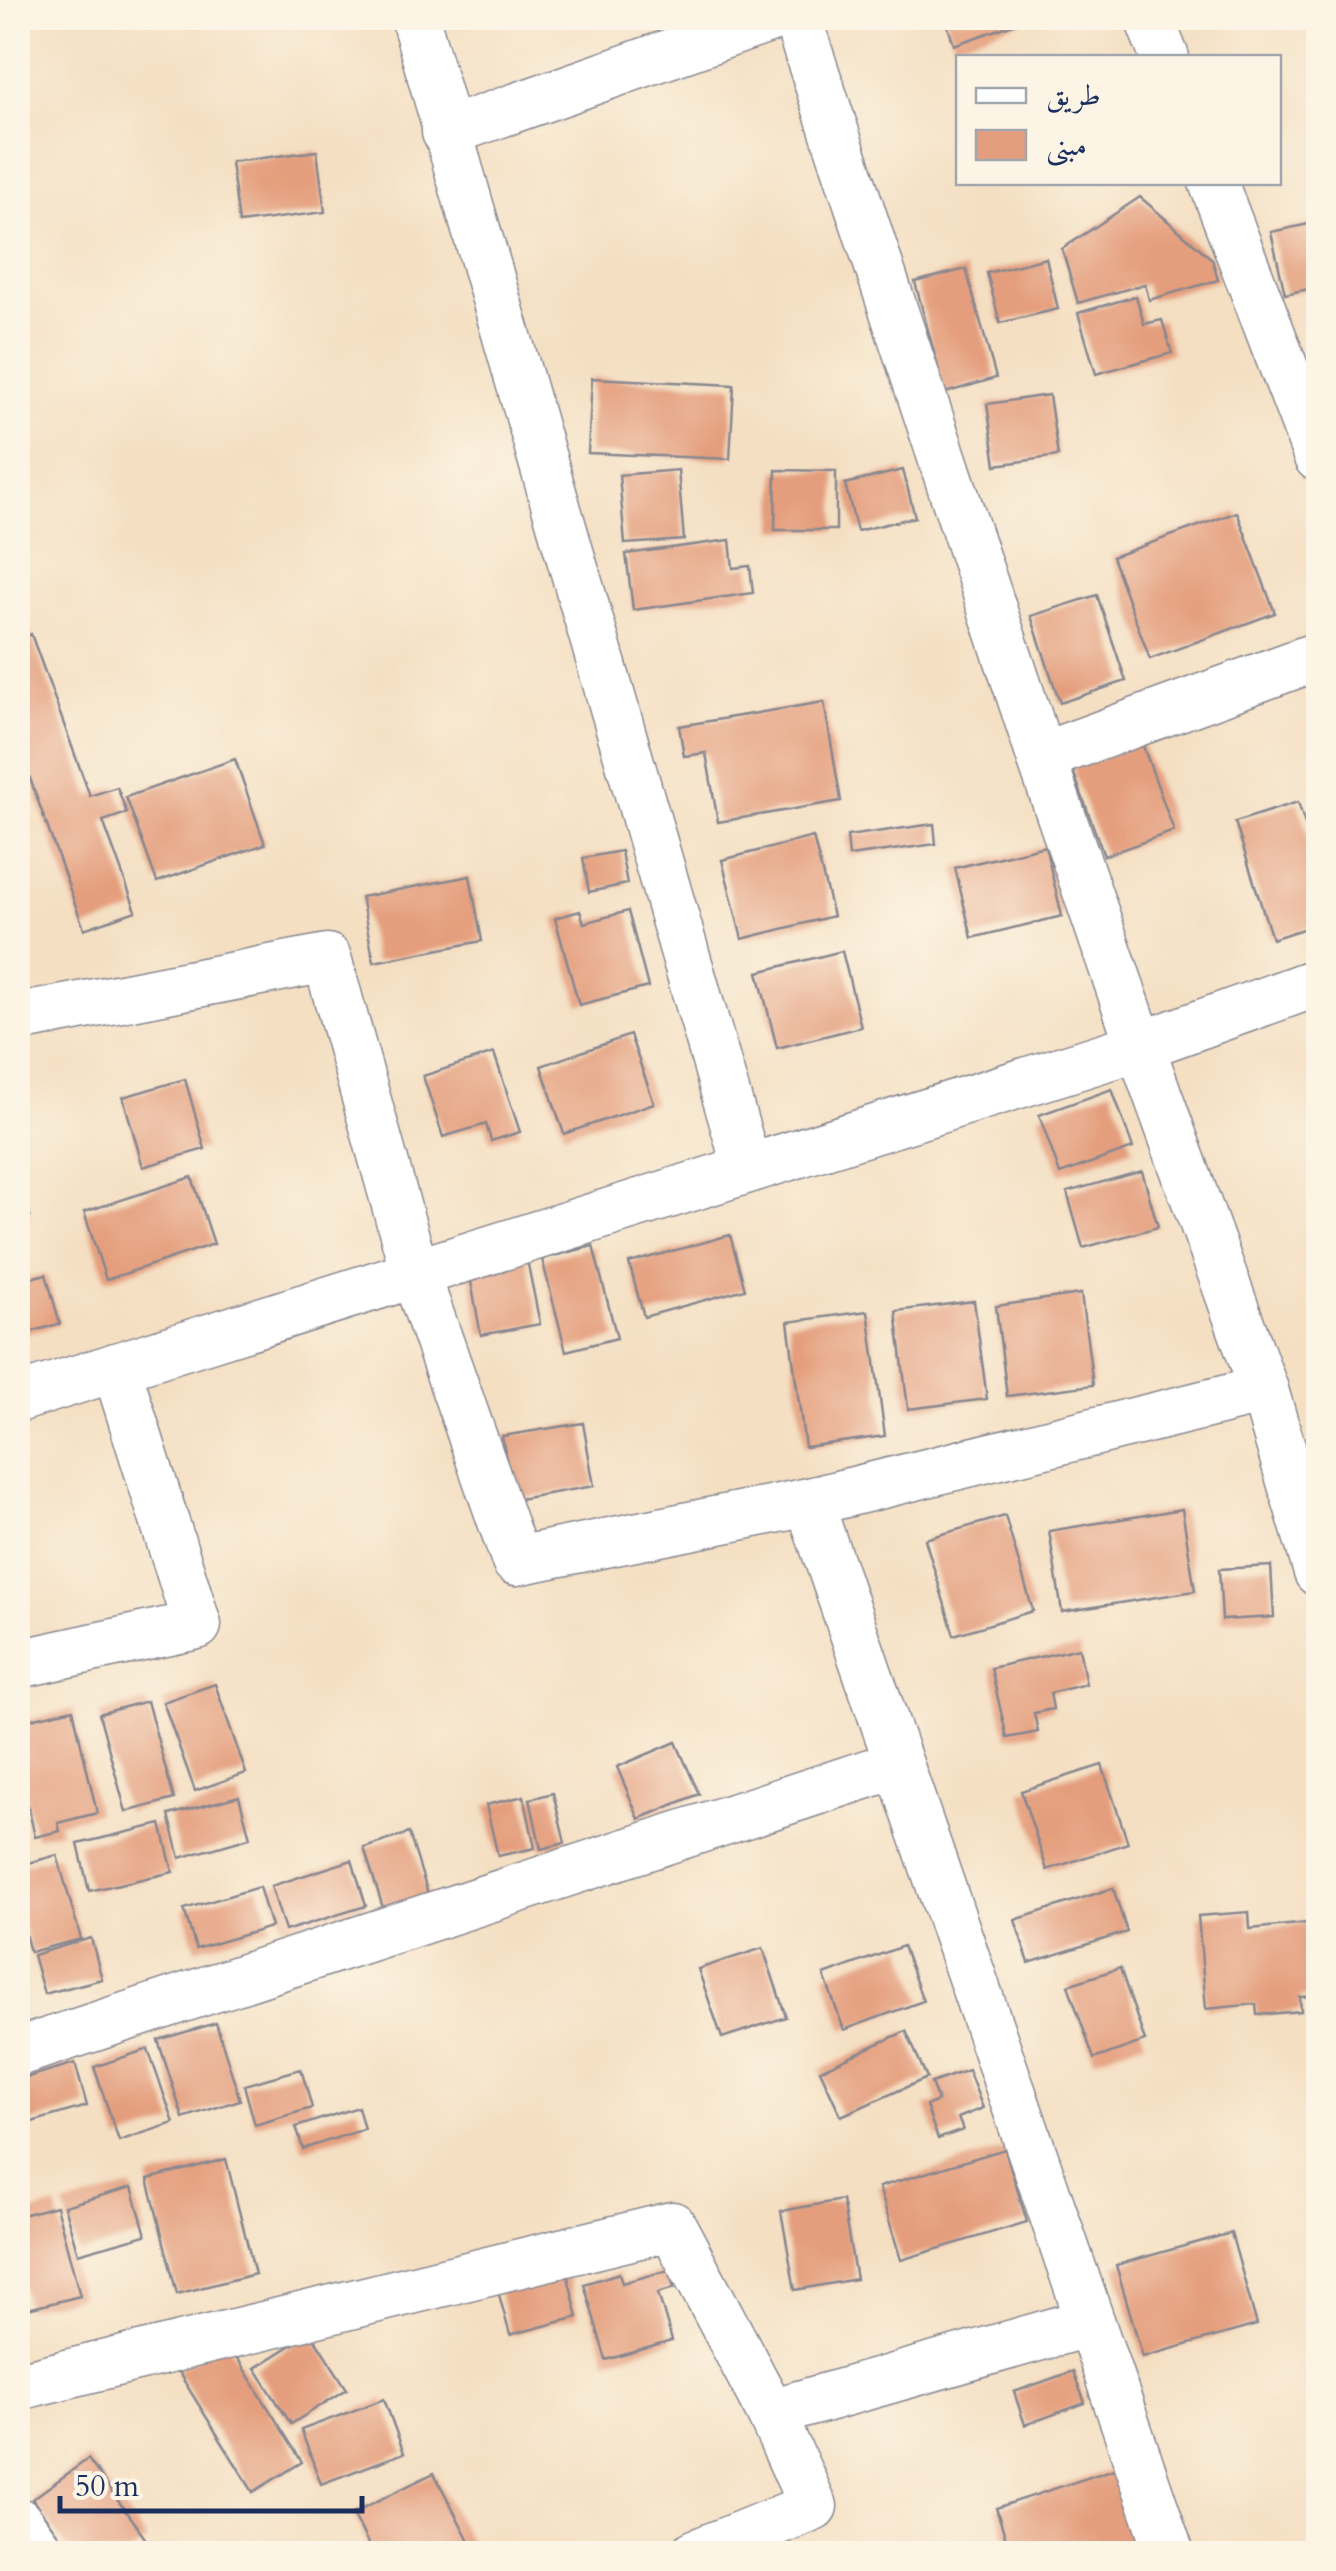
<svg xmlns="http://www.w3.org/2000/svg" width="1336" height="2571" font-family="Cardo,Amiri,serif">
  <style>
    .building { fill: #e49e7d }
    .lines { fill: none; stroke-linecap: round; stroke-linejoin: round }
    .minor-casing { stroke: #888790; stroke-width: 51 }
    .minor { stroke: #fff; stroke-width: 48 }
  </style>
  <rect width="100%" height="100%" fill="#fcf5e5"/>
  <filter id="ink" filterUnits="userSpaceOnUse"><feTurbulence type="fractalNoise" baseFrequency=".01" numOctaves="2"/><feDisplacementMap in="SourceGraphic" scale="20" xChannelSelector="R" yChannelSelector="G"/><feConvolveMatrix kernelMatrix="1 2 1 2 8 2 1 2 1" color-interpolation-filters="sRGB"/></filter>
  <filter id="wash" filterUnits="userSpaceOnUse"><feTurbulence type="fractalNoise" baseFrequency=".0048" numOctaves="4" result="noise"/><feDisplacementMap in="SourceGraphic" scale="40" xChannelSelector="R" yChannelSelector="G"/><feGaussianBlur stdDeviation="2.25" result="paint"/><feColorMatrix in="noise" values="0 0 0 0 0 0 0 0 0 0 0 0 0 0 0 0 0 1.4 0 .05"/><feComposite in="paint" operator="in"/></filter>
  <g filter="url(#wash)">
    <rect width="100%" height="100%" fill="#f4dfc2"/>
    <g id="blocks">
      <g class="building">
        <path d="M945,18H1031L954,45Z"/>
        <path d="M317,151L325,212L239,223L231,162Z"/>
        <path d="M1140,197L1212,259L1218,280L1149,300L1145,284L1078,303L1062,249Z"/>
        <path d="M1318,222V287L1285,294L1271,232Z"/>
        <path d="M1046,258L1058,309L1000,323L987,273Z"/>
        <path d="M966,269L996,378L945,393L915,282Z"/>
        <path d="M1136,296L1144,324L1162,320L1172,353L1096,374L1078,313Z"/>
        <path d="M592,378L734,385L730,459L588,453Z"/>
        <path d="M1049,395L1058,456L996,465L987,404Z"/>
        <path d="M678,470L684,540L625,544L619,475Z"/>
        <path d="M776,470L836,471V530H775Z"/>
        <path d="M903,470L915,517L857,531L845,484Z"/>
        <path d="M1237,512L1275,613L1150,659L1112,557Z"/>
        <path d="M730,540L733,568L750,566L753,593L633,610L626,554Z"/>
        <path d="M1097,595L1126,681L1060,703L1031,616Z"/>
        <path d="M31,634L90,796L117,787L127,813L103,821L136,911L84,929L18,745V639Z"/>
        <path d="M824,702L841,801L718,822L706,753L684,756L679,726Z"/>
        <path d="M1142,743L1174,831L1104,856L1072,768Z"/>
        <path d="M235,759L265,844L157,882L126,797Z"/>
        <path d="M1298,802L1318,866V924L1272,939L1235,822Z"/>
        <path d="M934,824L936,844L849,856L847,836Z"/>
        <path d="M813,837L833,916L742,939L722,860Z"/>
        <path d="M1045,846L1062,916L972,938L955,868Z"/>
        <path d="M621,851L627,884L589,892L583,858Z"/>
        <path d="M470,876L482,941L374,962L361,897Z"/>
        <path d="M580,911L584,923L628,911L648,987L579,1005L555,918Z"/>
        <path d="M842,951L861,1027L777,1048L758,972Z"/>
        <path d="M630,1035L654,1103L564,1134L541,1066Z"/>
        <path d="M494,1053L520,1132L491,1141L486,1124L443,1137L423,1076Z"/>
        <path d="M185,1079L205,1149L143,1167L123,1097Z"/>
        <path d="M1112,1089L1133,1148L1060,1174L1039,1115Z"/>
        <path d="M1142,1171L1158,1227L1083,1248L1067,1192Z"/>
        <path d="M192,1177L214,1244L106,1280L84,1212Z"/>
        <path d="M18,1180L30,1216L18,1219Z"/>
        <path d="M730,1235L745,1289L644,1317L629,1263Z"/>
        <path d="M593,1246L617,1338L566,1351L542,1259Z"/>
        <path d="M526,1255L540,1324L481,1335L468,1266Z"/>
        <path d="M46,1274L60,1324L18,1335V1281Z"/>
        <path d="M1081,1294L1093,1385L1007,1396L996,1306Z"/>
        <path d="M974,1301L987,1399L908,1409L896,1311Z"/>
        <path d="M868,1311L885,1436L805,1447L788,1322Z"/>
        <path d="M583,1423L594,1486L513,1500L502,1436Z"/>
        <path d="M1182,1509L1195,1591L1062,1612L1049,1531Z"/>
        <path d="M1005,1516L1033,1611L954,1635L925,1539Z"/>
        <path d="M1271,1566L1274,1617L1222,1620L1219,1569Z"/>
        <path d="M1079,1648L1086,1684L1050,1693L1053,1709L1034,1713L1038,1732L1007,1738L991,1668Z"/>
        <path d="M215,1684L246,1773L195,1791L163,1702Z"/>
        <path d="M147,1701L174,1799L126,1812L99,1714Z"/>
        <path d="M73,1709L97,1813L58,1823L60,1831L35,1837L18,1761V1722Z"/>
        <path d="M676,1742L699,1794L639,1819L617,1767Z"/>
        <path d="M1102,1765L1128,1843L1047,1870L1021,1791Z"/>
        <path d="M553,1793L565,1843L541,1849L530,1799Z"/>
        <path d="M239,1796L250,1838L180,1858L169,1815Z"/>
        <path d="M524,1796L535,1848L498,1856L486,1805Z"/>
        <path d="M161,1824L173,1872L89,1891L78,1844Z"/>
        <path d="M409,1833L429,1897L384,1911L364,1848Z"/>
        <path d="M57,1855L81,1939L30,1952L18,1907V1866Z"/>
        <path d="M352,1860L366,1906L285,1931L271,1886Z"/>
        <path d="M259,1887L271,1927L196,1949L184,1909Z"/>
        <path d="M1113,1888L1127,1932L1029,1963L1015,1920Z"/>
        <path d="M1249,1912L1250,1929L1318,1922V1996L1300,1997L1301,2011L1257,2015L1256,2004L1206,2009L1198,1916Z"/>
        <path d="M91,1938L102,1979L44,1994L33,1955Z"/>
        <path d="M903,1946L923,2001L844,2030L824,1975Z"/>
        <path d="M763,1948L786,2017L722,2038L698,1969Z"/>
        <path d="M1120,1968L1145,2041L1094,2059L1068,1985Z"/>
        <path d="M216,2023L240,2100L183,2118L158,2040Z"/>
        <path d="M906,2031L927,2078L841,2116L820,2070Z"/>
        <path d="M148,2049L174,2123L119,2141L94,2067Z"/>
        <path d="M75,2063L87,2106L18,2126V2080Z"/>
        <path d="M301,2069L312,2108L255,2125L244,2085Z"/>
        <path d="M968,2070L983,2108L958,2118L963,2130L938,2139L926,2106L938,2101L931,2083Z"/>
        <path d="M358,2107L364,2129L303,2149L296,2127Z"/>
        <path d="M1005,2149L1027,2222L901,2260L879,2187Z"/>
        <path d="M226,2159L255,2274L177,2294L148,2179Z"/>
        <path d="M132,2187L146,2235L78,2254L64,2206Z"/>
        <path d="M842,2200L856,2279L795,2290L781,2211Z"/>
        <path d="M56,2206L80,2296L28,2309L18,2270V2216Z"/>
        <path d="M1231,2233L1257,2325L1143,2357L1116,2265Z"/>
        <path d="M669,2270L674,2288L658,2293L672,2341L606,2360L584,2284L619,2273L622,2283Z"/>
        <path d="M567,2273L578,2317L510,2335L498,2291Z"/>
        <path d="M311,2333L347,2389L291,2424L255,2368Z"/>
        <path d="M226,2340L302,2462L253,2492L177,2370Z"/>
        <path d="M1073,2371L1085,2403L1025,2425L1014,2392Z"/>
        <path d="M384,2399L404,2453L321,2484L301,2430Z"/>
        <path d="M88,2459L147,2541L129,2554H72L32,2499Z"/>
        <path d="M1120,2467L1146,2554H1011L996,2508Z"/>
        <path d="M434,2473L476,2554H373L353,2513Z"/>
      </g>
    </g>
  </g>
  <g filter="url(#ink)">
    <use href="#blocks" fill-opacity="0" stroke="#888790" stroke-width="2.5"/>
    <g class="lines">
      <defs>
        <g id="minor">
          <path d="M415,18L747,1168"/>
          <path d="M797,18L1041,757L1140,1046L1264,1390L1318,1572"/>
          <path d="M1149,18L1165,58"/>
          <path d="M446,132L771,18"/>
          <path d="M1213,182L1318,457"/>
          <path d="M1041,757L1318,656"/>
          <path d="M18,1018L327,958L415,1273L516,1561L809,1502"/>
          <path d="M18,1398L1140,1046L1318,982"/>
          <path d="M18,1664L197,1625L116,1367"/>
          <path d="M18,2052L898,1764"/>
          <path d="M18,2386L672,2226L771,2413L1090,2322"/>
          <path d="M18,2522L41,2554"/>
          <path d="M695,2554L813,2506L771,2413"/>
          <path d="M1170,2554L809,1502L1264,1390"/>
        </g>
      </defs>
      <use href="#minor" class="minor-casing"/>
      <use href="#minor" class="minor"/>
    </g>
  </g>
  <rect width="1336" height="2571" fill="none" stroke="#fcf5e5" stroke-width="60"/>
  <rect x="956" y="55" width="325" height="130" fill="#fcf5e5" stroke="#a2a6af" stroke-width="2.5"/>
  <rect x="976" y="88" width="50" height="15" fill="#ffffff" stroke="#a2a6af" stroke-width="2.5"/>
  <text x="1046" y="105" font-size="30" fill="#1b2f5e">طريق</text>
  <rect x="976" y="130" width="50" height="30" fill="#e49e7d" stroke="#a2a6af" stroke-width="2.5"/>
  <text x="1046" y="155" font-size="30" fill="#1b2f5e">مبنى</text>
  <path d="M60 2496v15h302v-15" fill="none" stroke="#1b2f5e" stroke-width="5"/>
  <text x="75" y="2496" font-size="30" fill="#1b2f5e" stroke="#fcf5e5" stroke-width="8" paint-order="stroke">50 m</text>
</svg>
